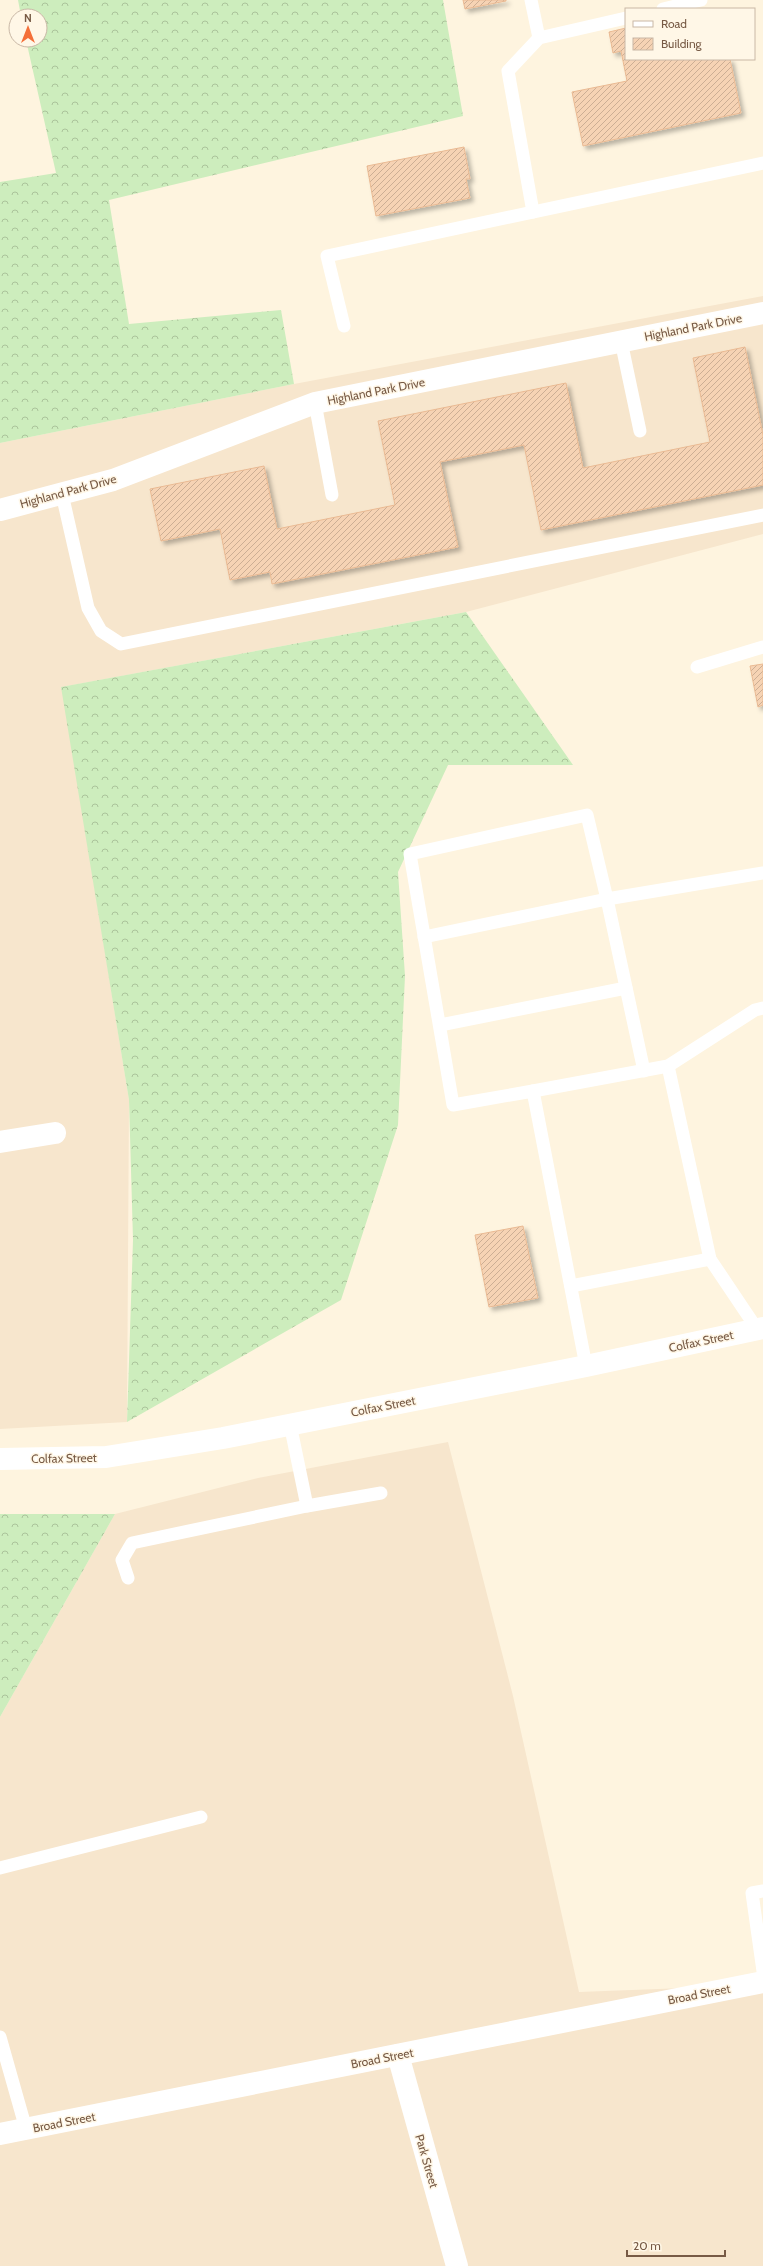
<svg xmlns="http://www.w3.org/2000/svg" width="763" height="2266" font-family="Cabin,sans-serif">
  <style>
    .residential { fill: #f7e6cd }
    .forest { fill: url(#forest-crowns) }
    .building { fill: url(#building-hatch); stroke: #eaba93; filter: url(#shadow) }
    .lines { fill: none; stroke-linecap: round; stroke-linejoin: round }
    .service { stroke: #fff; stroke-width: 13 }
    .minor { stroke: #fff; stroke-width: 22 }
    .tertiary { stroke: #fff; stroke-width: 22 }
    .labels { text-anchor: middle; dominant-baseline: central; stroke-width: 3; stroke-linejoin: round; paint-order: stroke }
    .street-label { font-size: 12px; fill: #775a45; stroke: #fff7e7 }
  </style>
  <defs>
    <pattern id="forest-crowns" width="20" height="18" patternUnits="userSpaceOnUse"><rect width="20" height="18" fill="#cdedbd"/><path d="M2 6a3 3 0 1 1 6 0M12 15a3 3 0 1 1 6 0" fill="none" stroke="#abc39b"/></pattern>
    <pattern id="building-hatch" width="6" height="6" patternUnits="userSpaceOnUse"><rect width="6" height="6" fill="#f6d3b4"/><path d="M-1 1l2-2M0 6l6-6M5 7l2-2" fill="none" stroke="#ccae94"/></pattern>
    <filter id="shadow"><feDropShadow dx="3.5" dy="3.5" stdDeviation="2" flood-color="#0004"/></filter>
  </defs>
  <rect width="100%" height="100%" fill="#fef4df"/>
  <g class="residential">
    <path d="M763,296V534L466,612L62,687L129,1100L127,1422L0,1429V443L294,384Z"/>
    <path d="M448,1442L513,1696L579,1992L763,1985V2266H0V1717L115,1514L258,1478Z"/>
  </g>
  <g class="forest">
    <path d="M18,0H443L463,116L109,200L129,324L281,310L294,384L0,443V182L56,173L26,40H40V16H21Z"/>
    <path d="M466,612L573,765H448L398,872L405,976L398,1125L341,1300L127,1422L133,1240L129,1100L61,687Z"/>
    <path d="M0,1514H115L0,1717Z"/>
  </g>
  <g class="building">
    <path d="M463,0H506V1L465,9Z"/>
    <path d="M626,28V59H730L741,113L583,146L572,92L627,81L621,51L613,53L609,32Z"/>
    <path d="M464,147L470,179H466L470,198L376,216L367,166Z"/>
    <path d="M745,347L763,435V485L541,530L524,445L440,462L458,547L272,584L270,572L230,580L220,529L161,541L150,489L264,466L277,529L395,505L378,421L566,383L583,468L710,442L693,358Z"/>
    <path d="M763,664V705L758,707L750,666Z"/>
    <path d="M523,1226L538,1298L489,1307L475,1235Z"/>
  </g>
  <g class="lines">
    <g class="service">
      <path d="M531,0L539,38"/>
      <path d="M663,9L701,0"/>
      <path d="M533,212L508,71L539,38L626,18"/>
      <path d="M344,326L327,256L763,163"/>
      <path d="M621,341L640,431"/>
      <path d="M315,403L332,495"/>
      <path d="M62,494L88,608L101,631L121,644L763,515"/>
      <path d="M697,667L763,647"/>
      <path d="M424,937L607,899L644,1071"/>
      <path d="M440,1025L626,988"/>
      <path d="M668,1066L710,1259L757,1329"/>
      <path d="M533,1091L668,1066L755,1010L763,1008"/>
      <path d="M571,1286L710,1259"/>
      <path d="M586,1366L533,1091L453,1105L410,854L587,815L607,899L763,873"/>
      <path d="M290,1424L307,1506L381,1493"/>
      <path d="M128,1578L122,1560L132,1543L307,1506"/>
      <path d="M0,1868L201,1817"/>
      <path d="M763,1891L752,1893L763,1971"/>
      <path d="M0,2037L26,2129"/>
    </g>
    <g class="minor">
      <path d="M0,510L113,480L315,403L763,313"/>
      <path d="M0,1142L55,1133"/>
      <path d="M398,2055L457,2266"/>
      <path d="M0,2134L763,1982"/>
    </g>
    <path class="tertiary" d="M0,1459L106,1457L223,1438L586,1366L763,1328"/>
  </g>
  <g class="labels">
    <g class="street-label">
      <text transform="translate(693 327) rotate(-11)">Highland Park Drive</text>
      <text transform="translate(376 391) rotate(-11)">Highland Park Drive</text>
      <text transform="translate(68 491) rotate(-15)">Highland Park Drive</text>
      <text transform="translate(701 1341) rotate(-12)">Colfax Street</text>
      <text transform="translate(383 1406) rotate(-11)">Colfax Street</text>
      <text transform="translate(64 1458) rotate(-1)">Colfax Street</text>
      <text transform="translate(699 1994) rotate(-11)">Broad Street</text>
      <text transform="translate(382 2058) rotate(-11)">Broad Street</text>
      <text transform="translate(64 2122) rotate(-11)">Broad Street</text>
      <text transform="translate(427 2161) rotate(74)">Park Street</text>
    </g>
  </g>
  <rect x="625" y="8" width="130" height="52" fill="#fff7e7" stroke="#c9b8a6"/>
  <rect x="633" y="21" width="20" height="6" fill="#ffffff" stroke="#c9b8a6"/>
  <text x="661" y="28" font-size="12" fill="#775a45">Road</text>
  <rect x="633" y="38" width="20" height="12" fill="url(#building-hatch)" stroke="#c9b8a6"/>
  <text x="661" y="48" font-size="12" fill="#775a45">Building</text>
  <g transform="translate(28 28)"><circle r="19" fill="#fff7e7" stroke="#c9b8a6"/>
  <path d="M0-3L7 15L0 10L-7 15Z" fill="#f46f38"/>
  <text y="-6" font-size="11" font-weight="bold" text-anchor="middle" fill="#775a45">N</text>
  </g>
  <path d="M627 2250v6h98v-6" fill="none" stroke="#775a45" stroke-width="2"/>
  <text x="633" y="2250" font-size="12" fill="#775a45" stroke="#fff7e7" stroke-width="3" paint-order="stroke">20 m</text>
</svg>
